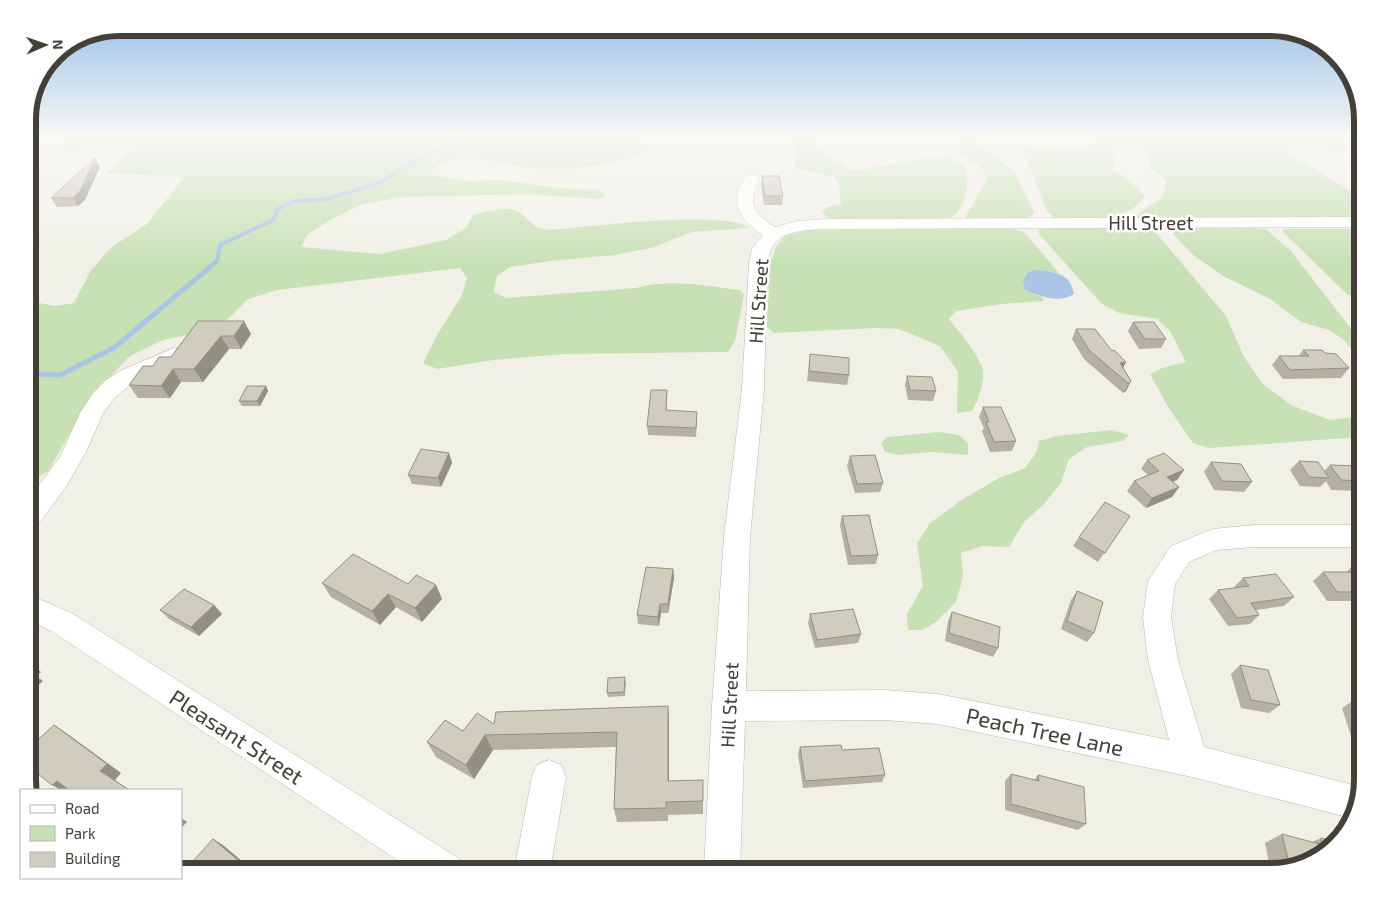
<svg xmlns="http://www.w3.org/2000/svg" width="1390" height="899" font-family="'Exo 2',sans-serif">
  <style>
    .green { fill: #c7e1b5 }
    .water { fill: #aac6e7 }
    .lines { fill: none; stroke-linecap: round; stroke-linejoin: round }
    .stream-far1 { stroke: #aac6e7; stroke-width: 4 }
    .stream { stroke: #aac6e7; stroke-width: 5 }
    .minor-casing { stroke: #bcb8ab; stroke-width: 1 }
    .minor { fill: #fff; fill-rule: evenodd }
    .wall { fill: #b4b0a3 }
    .shaded-wall { fill: #929085 }
    .building { fill: #d1cdbe; stroke: #929085 }
    .labels { text-anchor: middle; dominant-baseline: central; stroke-width: 5; stroke-linejoin: round; paint-order: stroke }
    .street-label { font-size: 19px; fill: #444037; stroke: #fff }
    .near-street-label { font-size: 22px; fill: #444037; stroke: #fff }
    .rim { fill: none; stroke: #444037; stroke-width: 6 }
  </style>
  <rect width="100%" height="100%" fill="#f1f0e7"/>
  <g class="green">
    <path d="M65,138H641L642,143L650,147C620,169 558,171 522,167C501,164 469,154 449,160C444,162 438,166 432,169V175L469,181L499,180L560,188L600,190L606,196L598,199L528,194L401,197L362,204L328,221L308,234L301,247L380,254L446,240L466,228L473,215C486,212 501,207 515,210C524,212 530,225 539,228C545,231 556,229 562,229C595,226 727,210 749,228L692,232L651,248L614,255L550,261L510,267L497,276L494,292L506,298L636,288C670,278 706,286 740,290L744,295L735,341L728,352L565,354L493,360L437,369L423,363L437,335L462,295L467,278L460,268L277,290L248,299L218,329L163,340L130,356L100,387L75,424L48,472L35,478L28,476V301L55,306L74,303L91,270L112,247L147,224L184,177L107,173L139,145H122L61,152Z"/>
    <path d="M795,138H813C819,153 840,163 853,171L934,157C948,156 956,159 967,168C968,183 967,208 952,217C949,218 943,218 940,219L839,220L828,218L822,213L827,207L841,204L839,185L835,177L795,168Z"/>
    <path d="M959,138H976L982,147L1014,171L1034,212L1028,219L977,220L965,218L987,179L982,168L961,155Z"/>
    <path d="M1094,138H1362V155L1341,150L1287,149L1294,156L1362,199V219L1136,218L1137,215L1163,196L1166,180L1151,169L1146,149C1132,145 1123,143 1110,148L1115,158L1112,168L1132,183L1145,196C1128,223 1084,220 1056,219L1047,211L1022,148L1025,144L1078,150L1093,143Z"/>
    <path d="M1148,227L1154,230L1226,316L1244,357L1263,384L1291,405L1330,420L1362,416V437L1209,448L1193,443L1168,407L1150,374L1162,368L1186,362L1170,331L1157,319L1119,313L1102,304L1039,234L1038,228Z"/>
    <path d="M1009,228L1024,232L1059,273L1036,270L1026,290L1042,297L1044,301L1002,304L956,311L949,319C960,333 975,350 982,367C986,379 978,401 972,411L957,413L958,372L940,346L899,329L876,328L774,333L767,327C769,304 763,247 788,235C794,233 801,232 807,230Z"/>
    <path d="M1178,228H1255L1267,230L1291,251L1362,343V362L1344,340L1329,330L1301,322L1270,299L1223,276L1192,254L1172,233Z"/>
    <path d="M1284,229H1362V294L1348,295L1282,231Z"/>
    <path d="M1112,430L1129,435L1123,441L1087,447L1069,459L1061,483L1044,504L1024,522L1009,547L983,546L961,553L963,577L956,602L936,622L922,630H908L907,614L923,586L917,544L930,523L963,499L1001,477L1025,468L1036,453L1039,441L1056,436Z"/>
    <path d="M939,432L959,435L968,443V455L932,452L899,455L885,452L881,443L888,437Z"/>
  </g>
  <path class="water" d="M1036,270C1054,272 1070,272 1074,294C1058,304 1040,296 1025,290L1023,281L1028,272Z"/>
  <g class="lines">
    <path class="stream-far1" d="M208,269L217,261L220,245L273,220L278,209L294,201L323,200L379,183L411,163L465,138"/>
    <path class="stream" d="M28,381L39,374L60,375L115,347L209,268"/>
    <defs>
      <g id="minor">
        <path d="M752,174L758,176L760,179C747,203 753,213 775,227L798,221L825,219L1362,217V227L825,229C796,231 772,230 767,264L764,389L750,537L746,691L885,690L938,694L1169,740L1148,660L1143,617L1148,581L1171,546L1213,529L1254,525H1362V547H1254L1216,550L1189,562L1175,584L1171,617L1178,660L1204,747L1361,787L1351,818L1192,777L938,724L885,720L745,721L740,871H704L712,706L724,537L742,389L749,264L752,249L763,235C739,219 728,202 746,176Z"/>
        <path d="M174,348L181,350L184,355L181,360L137,380L115,397L103,413L86,452L67,485L37,526L28,529V500L60,457L80,413L93,393L106,380L122,370Z"/>
        <path d="M28,594L73,614L458,858L463,871H414L53,632L28,620Z"/>
        <path d="M549,760L561,765L566,777L550,871H514L532,777L537,765Z"/>
      </g>
    </defs>
    <use href="#minor" class="minor-casing"/>
    <use href="#minor" class="minor"/>
  </g>
  <g class="wall">
    <path d="M100,167L85,200L78,206L57,207L51,198Z"/>
    <path d="M762,176L783,196L782,205H764L761,185Z"/>
    <path d="M198,321L251,334L241,349H229L203,382H181L170,398H138L129,385L171,357Z"/>
    <path d="M1133,322L1166,339L1161,348L1139,349L1128,331Z"/>
    <path d="M1076,329L1123,368L1131,381L1126,391L1123,393L1084,359L1072,339Z"/>
    <path d="M1303,350L1325,353L1349,368L1341,378L1283,379L1272,365L1279,356H1299Z"/>
    <path d="M810,354L849,375L847,385L807,381Z"/>
    <path d="M907,376L936,391L933,401L908,400L905,385Z"/>
    <path d="M266,386L268,391L260,406H242L239,401Z"/>
    <path d="M667,390V410L697,421L696,437L648,435L647,426Z"/>
    <path d="M983,407L1016,441L1012,451L990,452L982,431L984,428L979,417Z"/>
    <path d="M449,453L452,463L441,487L412,484L408,475Z"/>
    <path d="M850,456L883,483L880,492L855,493L847,466Z"/>
    <path d="M1147,460L1184,470L1177,480L1173,482L1179,487L1172,497L1146,508L1127,491L1134,481L1148,475L1141,469Z"/>
    <path d="M1299,461L1324,471L1330,465L1362,471V489L1361,491L1331,490L1326,481L1320,487L1300,486L1290,470Z"/>
    <path d="M1211,462L1252,482L1244,492L1214,490L1204,472Z"/>
    <path d="M842,516L878,555L876,564L848,565L840,525Z"/>
    <path d="M1130,516L1098,562L1073,546L1079,537Z"/>
    <path d="M1351,567H1362V601H1327L1313,581L1323,572H1347Z"/>
    <path d="M673,569L674,578L668,613H661L659,626L638,624L637,615Z"/>
    <path d="M1243,578L1294,597L1284,606L1256,610L1259,615L1250,624L1228,626L1209,599L1218,590L1235,588L1234,587Z"/>
    <path d="M322,583L408,584L436,585L442,599L422,622L396,607L380,625L331,597Z"/>
    <path d="M1077,591L1094,633L1087,642L1061,629L1071,600Z"/>
    <path d="M214,605L222,614L199,636L169,619L160,610Z"/>
    <path d="M952,612L998,648L993,657L945,641L948,621Z"/>
    <path d="M810,614L861,634L858,643L815,648L808,623Z"/>
    <path d="M1240,665L1280,705L1269,713L1241,708L1231,674Z"/>
    <path d="M626,681L625,696L608,697L607,693Z"/>
    <path d="M1354,700L1362,702V739L1351,736L1342,708Z"/>
    <path d="M668,706L669,722V781L703,801V814L668,815V821L617,822L614,809L616,747L493,750L474,779L436,757L427,742L463,731L494,724Z"/>
    <path d="M800,747L842,750L885,775L882,782L803,788L798,754Z"/>
    <path d="M1011,774L1034,780L1038,775L1086,824L1078,830L1005,810V781Z"/>
    <path d="M1282,834L1312,842L1321,838L1335,842L1317,859L1271,872L1265,843Z"/>
  </g>
  <g class="shaded-wall">
    <path d="M95,158L100,167L85,200L78,206L73,198Z"/>
    <path d="M244,321L251,334L241,349L234,336Z"/>
    <path d="M221,336L229,349L203,382L194,369Z"/>
    <path d="M1126,362L1121,372L1120,363Z"/>
    <path d="M173,369L181,382L170,398L161,386Z"/>
    <path d="M1131,381L1126,391L1123,393Z"/>
    <path d="M266,386L268,391L260,406L257,401Z"/>
    <path d="M449,453L452,463L441,487L438,478Z"/>
    <path d="M1184,470L1177,480L1161,487L1167,477Z"/>
    <path d="M1179,487L1172,497L1146,508L1152,498Z"/>
    <path d="M673,569L674,578L668,613V604Z"/>
    <path d="M436,585L442,599L422,622L415,608Z"/>
    <path d="M388,594L396,607L380,625L372,611Z"/>
    <path d="M660,604L661,613L659,626L658,617Z"/>
    <path d="M214,605L222,614L199,636L191,627Z"/>
    <path d="M29,663L41,672L36,676L43,681L28,694V665Z"/>
    <path d="M668,706L669,722V795L668,781Z"/>
    <path d="M54,725L69,735L121,773L115,780L130,790L100,771Z"/>
    <path d="M485,735L493,750L474,779L466,765Z"/>
    <path d="M57,781L73,790H61L52,785Z"/>
    <path d="M181,818L187,822L181,828Z"/>
    <path d="M213,839L223,845L249,867L244,872H229Z"/>
  </g>
  <g class="building">
    <path d="M95,158L80,191L73,198H51Z"/>
    <path d="M762,176H779L783,196H765Z"/>
    <path d="M198,321H244L234,336H221L194,369H173L161,386L129,385L143,366H153L159,357H171Z"/>
    <path d="M1133,322H1154L1166,339H1145Z"/>
    <path d="M1076,329H1095L1112,351L1114,350L1126,362L1120,363L1131,381L1129,384L1089,350Z"/>
    <path d="M1303,350H1322L1325,353L1336,354L1349,368L1290,370L1279,356H1309Z"/>
    <path d="M810,354L849,358V375L809,371Z"/>
    <path d="M907,376L932,377L936,391L910,390Z"/>
    <path d="M247,386H266L257,401H239Z"/>
    <path d="M651,390H667L666,410L697,412L696,428L647,426Z"/>
    <path d="M983,407H1001L1016,441L994,442L986,422H989Z"/>
    <path d="M421,449L449,453L438,478L408,475Z"/>
    <path d="M1164,453L1184,470L1167,477L1179,487L1152,498L1134,481L1159,471L1147,460Z"/>
    <path d="M875,455L883,483L857,484L850,456Z"/>
    <path d="M1299,461L1318,462L1329,478L1309,477Z"/>
    <path d="M1211,462L1241,464L1252,482L1222,481Z"/>
    <path d="M1330,465L1359,466L1362,471V481L1341,480Z"/>
    <path d="M1105,502L1130,516L1105,553L1079,537Z"/>
    <path d="M869,515L878,555L851,556L842,516Z"/>
    <path d="M353,554L408,584L416,575L436,585L415,608L388,594L372,611L322,583Z"/>
    <path d="M646,567L673,569L668,604H660L658,617L637,615Z"/>
    <path d="M1351,567H1362V592H1337L1323,572H1355Z"/>
    <path d="M1276,574L1294,597L1251,603L1259,615L1237,618L1218,590L1249,586L1243,578Z"/>
    <path d="M184,589L214,605L191,627L160,610Z"/>
    <path d="M1077,591L1103,602L1094,633L1067,621Z"/>
    <path d="M853,609L861,634L817,640L810,614Z"/>
    <path d="M952,612L1000,627L998,648L949,633Z"/>
    <path d="M1240,665L1268,670L1280,705L1251,700Z"/>
    <path d="M28,670L31,673L28,676Z"/>
    <path d="M625,677L624,692L607,693L608,678Z"/>
    <path d="M1354,700L1362,702V727Z"/>
    <path d="M668,706V781L703,780V801L666,802V808L614,809L617,732L485,735L466,765L427,742L445,720L463,731L477,713L494,724L496,712Z"/>
    <path d="M54,725L107,764L100,771L129,790H69L57,781L52,785L28,766V749Z"/>
    <path d="M841,745L842,750L879,748L885,775L805,781L800,747Z"/>
    <path d="M1011,774L1039,781L1038,775L1084,787L1086,824L1011,804Z"/>
    <path d="M1282,834L1323,845L1321,838L1335,842L1317,859L1290,867Z"/>
    <path d="M213,839L239,861L229,872H183Z"/>
  </g>
  <linearGradient id="sky" x2="0" y2="1"><stop stop-color="#8fbbe8"/><stop offset="0.52" stop-color="#f9f8f4"/><stop offset="1" stop-color="#f9f8f4" stop-opacity="0"/></linearGradient>
  <rect width="1390" height="264" fill="url(#sky)"/>
  <g class="labels">
    <g class="street-label">
      <text x="1151" y="222">Hill Street</text>
      <text transform="translate(758 301) rotate(-86)">Hill Street</text>
      <text transform="translate(729 705) rotate(-87)">Hill Street</text>
    </g>
    <g class="near-street-label">
      <text transform="translate(1045 731) rotate(12)">Peach Tree Lane</text>
      <text transform="translate(237 736) rotate(33)">Pleasant Street</text>
    </g>
  </g>
  <path d="M0 0H1390V899H0ZM119 36H1271A83 83 0 0 1 1354 119V780A83 83 0 0 1 1271 863H119A83 83 0 0 1 36 780V119A83 83 0 0 1 119 36Z" fill="#fff" fill-rule="evenodd"/>
  <path class="rim" d="M119 36H1271A83 83 0 0 1 1354 119V780A83 83 0 0 1 1271 863H119A83 83 0 0 1 36 780V119A83 83 0 0 1 119 36Z"/>
  <rect x="20" y="789" width="162" height="90" fill="#ffffff" stroke="#b4b3af"/>
  <rect x="30" y="805" width="25" height="8" fill="#ffffff" stroke="#b4b3af"/>
  <text x="65" y="814" font-size="15" fill="#444037">Road</text>
  <rect x="30" y="826" width="25" height="15" fill="#c7e1b5" stroke="#b4b3af"/>
  <text x="65" y="839" font-size="15" fill="#444037">Park</text>
  <rect x="30" y="852" width="25" height="15" fill="#d1cdbe" stroke="#b4b3af"/>
  <text x="65" y="864" font-size="15" fill="#444037">Building</text>
  <g transform="translate(45 45) rotate(88)" stroke="#ffffff" stroke-width="4" paint-order="stroke">
  <path d="M0-4L9 19L0 12L-9 19Z" fill="#444037"/>
  <text y="-8" font-size="14" font-weight="bold" text-anchor="middle" fill="#444037">N</text>
  </g>
</svg>
